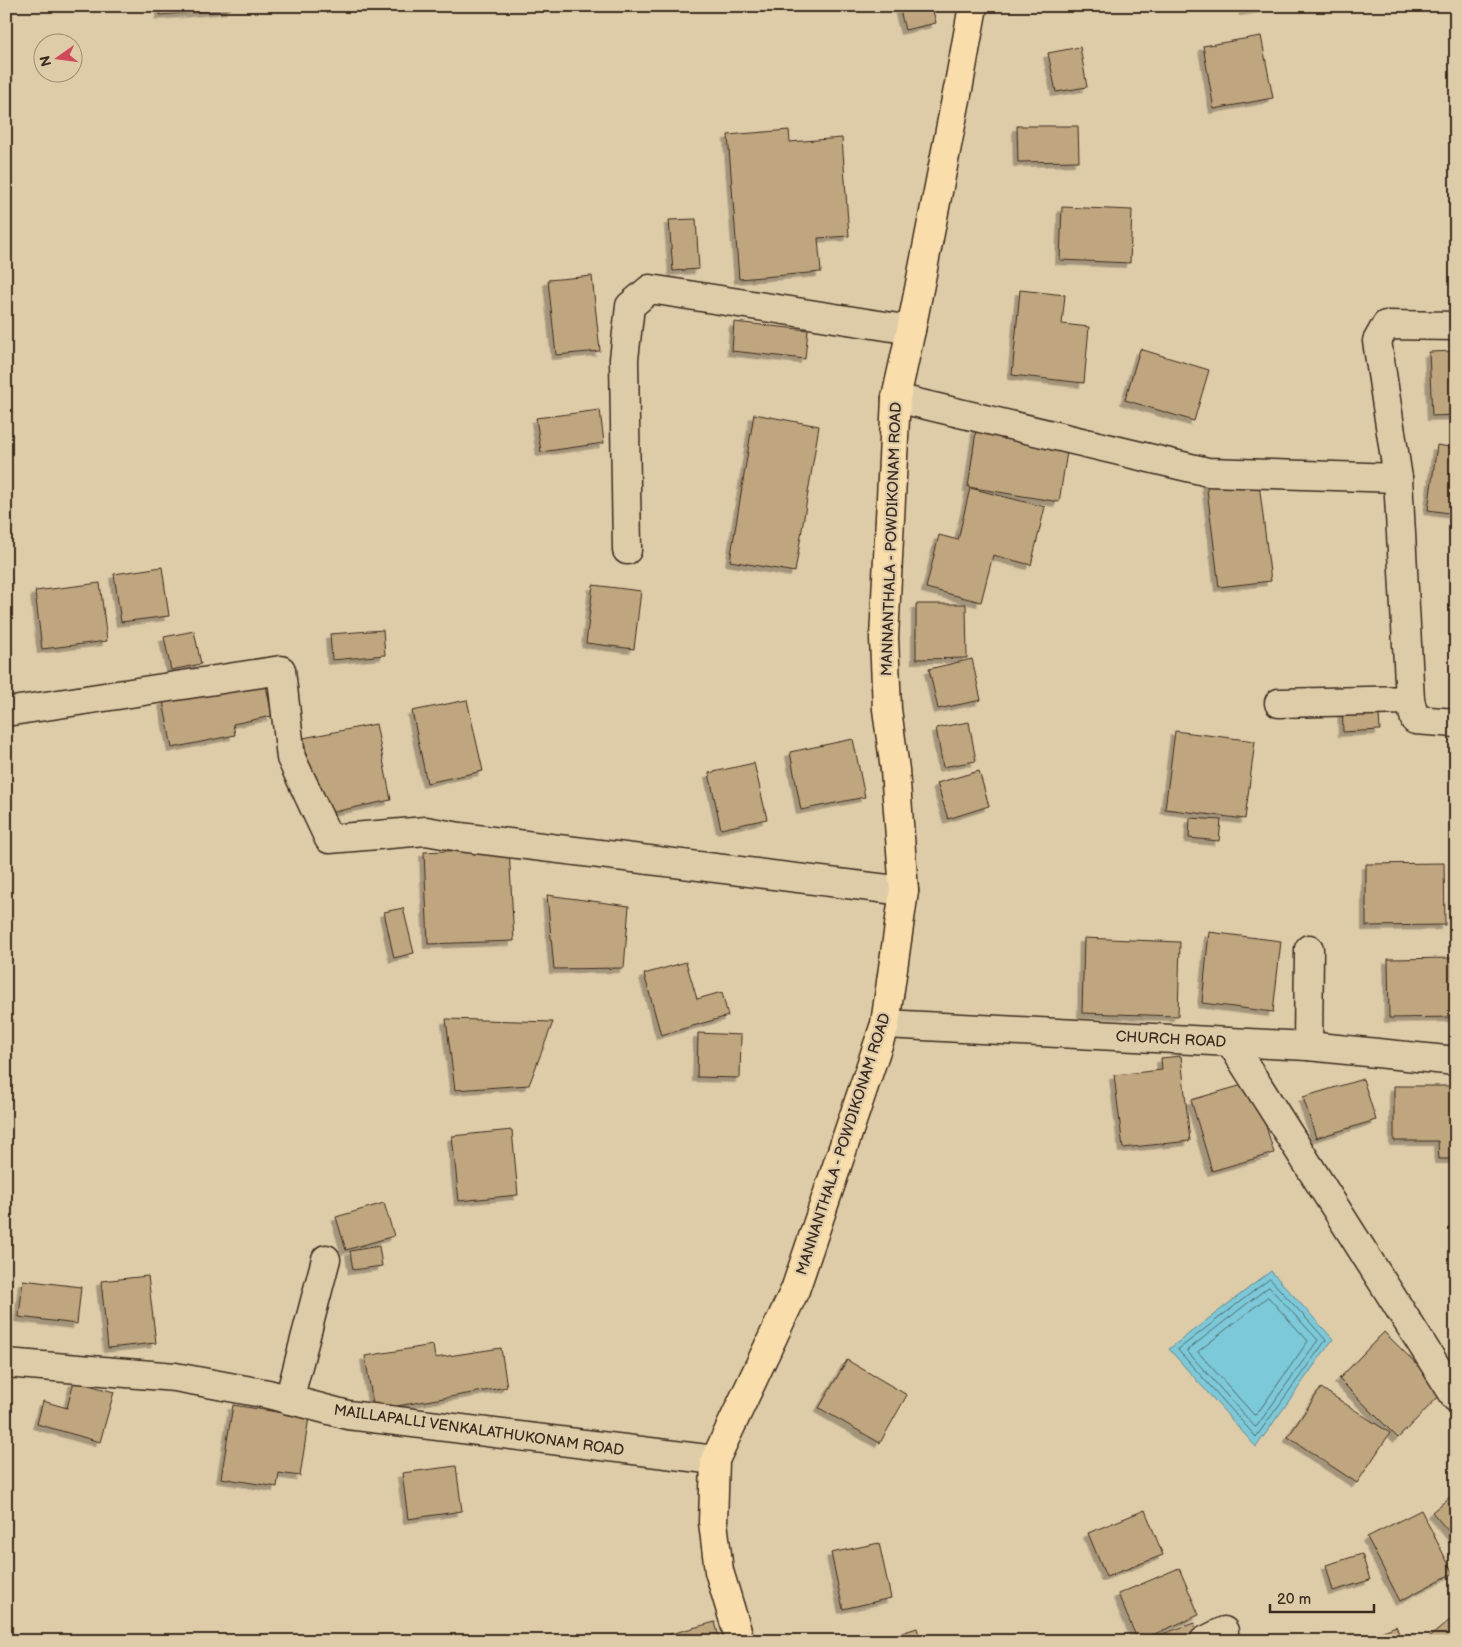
<svg xmlns="http://www.w3.org/2000/svg" width="1462" height="1647" font-family="'Balsamiq Sans',sans-serif">
  <style>
    .water { fill: #7bc9d9; stroke: #61898e }
    .lines { fill: none; stroke-linecap: round; stroke-linejoin: round }
    .shore { stroke: #556a69; stroke-width: 1 }
    .building { fill: #bfa67f; stroke: #3b2a1e; filter: url(#shadow) }
    .minor-casing { stroke: #3b2a1e; stroke-width: 31 }
    .major-casing { stroke: #3b2a1e; stroke-width: 31 }
    .minor { stroke: #decca9; stroke-width: 28 }
    .major { stroke: #f9deab; stroke-width: 28 }
    .labels { text-anchor: middle; stroke-width: 4.5; stroke-linejoin: round; paint-order: stroke }
    .street-label { font-size: 15px; fill: #3b2a1e; stroke: #decca9 }
  </style>
  <defs>
    <filter id="shadow"><feDropShadow dx="-4.5" dy="4.5" stdDeviation="0" flood-color="#0004"/></filter>
  </defs>
  <rect width="100%" height="100%" fill="#decca9"/>
  <filter id="ink" filterUnits="userSpaceOnUse"><feTurbulence type="fractalNoise" baseFrequency=".02" numOctaves="2"/><feDisplacementMap in="SourceGraphic" scale="10" xChannelSelector="R" yChannelSelector="G"/><feConvolveMatrix kernelMatrix="1 2 1 2 8 2 1 2 1" color-interpolation-filters="sRGB"/></filter>
  <g filter="url(#ink)">
    <polygon class="water" points="1271,1271 1333,1339 1256,1447 1169,1349"/>
    <g class="lines">
      <g class="shore">
        <polygon points="1270,1279 1326,1340 1256,1437 1178,1350"/>
        <polygon points="1269,1287 1318,1340 1257,1426 1255,1427 1187,1351"/>
        <polygon points="1268,1297 1308,1341 1257,1414 1254,1415 1198,1352"/>
      </g>
    </g>
    <g class="building">
      <polygon points="160,6 231,6 231,9 160,15"/>
      <polygon points="899,6 932,6 936,23 905,30"/>
      <polygon points="1243,6 1276,6 1244,11"/>
      <polygon points="1261,36 1273,98 1214,109 1203,46"/>
      <polygon points="1080,47 1087,87 1056,92 1048,53"/>
      <polygon points="1017,126 1078,126 1079,161 1018,162"/>
      <polygon points="789,130 790,142 842,138 849,236 818,238 821,272 739,279 728,135"/>
      <polygon points="1062,207 1132,210 1130,263 1060,260"/>
      <polygon points="696,219 699,269 673,271 669,220"/>
      <polygon points="592,276 600,351 556,355 548,280"/>
      <polygon points="1020,290 1065,295 1062,324 1089,327 1084,383 1012,375"/>
      <polygon points="734,322 808,330 805,359 732,351"/>
      <polygon points="1140,349 1209,370 1194,421 1125,400"/>
      <polygon points="1456,351 1456,415 1432,416 1429,352"/>
      <polygon points="600,410 604,443 541,452 536,418"/>
      <polygon points="754,414 819,426 795,572 730,561"/>
      <polygon points="977,424 1069,439 1059,502 968,487"/>
      <polygon points="1437,445 1456,448 1456,514 1428,510"/>
      <polygon points="1257,467 1271,581 1219,587 1205,473"/>
      <polygon points="970,488 1045,507 1031,565 993,555 981,602 926,588 939,535 958,540"/>
      <polygon points="162,567 169,616 121,622 114,574"/>
      <polygon points="100,583 107,641 42,649 35,591"/>
      <polygon points="593,585 641,591 634,649 586,643"/>
      <polygon points="916,604 966,604 967,658 916,659"/>
      <polygon points="383,630 385,655 332,660 330,634"/>
      <polygon points="194,631 201,664 171,670 164,637"/>
      <polygon points="972,659 981,700 938,709 929,669"/>
      <polygon points="265,680 272,716 233,724 235,735 172,748 163,701"/>
      <polygon points="1378,698 1380,730 1343,732 1342,700"/>
      <polygon points="467,700 483,771 427,783 412,711"/>
      <polygon points="969,722 976,761 943,767 936,728"/>
      <polygon points="376,724 391,800 319,815 303,738"/>
      <polygon points="1175,731 1255,741 1245,819 1165,809"/>
      <polygon points="853,739 865,797 801,810 790,752"/>
      <polygon points="754,763 767,819 721,829 709,773"/>
      <polygon points="979,771 989,806 948,819 937,783"/>
      <polygon points="1190,818 1221,820 1219,841 1189,838"/>
      <polygon points="509,848 514,941 428,944 424,852"/>
      <polygon points="1444,863 1445,925 1366,926 1366,864"/>
      <polygon points="547,895 629,906 624,968 554,969"/>
      <polygon points="403,908 414,953 394,958 384,912"/>
      <polygon points="1209,932 1281,941 1273,1012 1202,1003"/>
      <polygon points="1084,938 1180,942 1178,1016 1082,1013"/>
      <polygon points="1453,958 1454,1017 1389,1018 1388,959"/>
      <polygon points="686,962 697,999 722,992 728,1016 661,1035 644,974"/>
      <polygon points="446,1019 553,1022 529,1085 455,1090"/>
      <polygon points="698,1033 741,1035 740,1078 697,1077"/>
      <polygon points="1181,1056 1190,1141 1123,1148 1114,1075 1162,1070 1161,1058"/>
      <polygon points="1363,1079 1376,1120 1316,1138 1303,1097"/>
      <polygon points="1253,1082 1274,1153 1212,1171 1191,1100"/>
      <polygon points="1394,1086 1456,1086 1456,1159 1439,1159 1438,1141 1394,1141"/>
      <polygon points="512,1130 518,1195 459,1201 452,1136"/>
      <polygon points="384,1203 394,1236 346,1250 336,1217"/>
      <polygon points="379,1246 382,1266 353,1270 350,1251"/>
      <polygon points="148,1276 156,1343 108,1348 101,1281"/>
      <polygon points="23,1280 81,1287 77,1324 19,1317"/>
      <polygon points="1384,1332 1444,1391 1398,1438 1339,1379"/>
      <polygon points="433,1345 435,1358 501,1348 507,1387 374,1410 365,1356"/>
      <polygon points="847,1360 907,1395 880,1443 819,1408"/>
      <polygon points="74,1381 114,1392 100,1442 37,1424 43,1401 67,1408"/>
      <polygon points="1321,1388 1390,1433 1357,1483 1288,1437"/>
      <polygon points="233,1405 309,1417 300,1476 279,1473 277,1487 221,1478"/>
      <polygon points="456,1466 462,1511 408,1519 402,1473"/>
      <polygon points="1456,1492 1456,1540 1432,1512"/>
      <polygon points="1145,1510 1163,1555 1106,1577 1088,1533"/>
      <polygon points="1421,1510 1453,1573 1400,1601 1367,1537"/>
      <polygon points="879,1543 891,1598 843,1609 831,1553"/>
      <polygon points="1362,1554 1370,1580 1333,1591 1326,1565"/>
      <polygon points="1179,1568 1199,1615 1138,1641 1118,1594"/>
      <polygon points="1456,1615 1456,1641 1426,1641 1426,1640"/>
      <polygon points="715,1622 720,1641 648,1640"/>
      <polygon points="1194,1623 1198,1634 1180,1641 1149,1641 1148,1639"/>
      <polygon points="1396,1626 1402,1641 1359,1641"/>
      <polygon points="917,1628 921,1641 877,1641"/>
    </g>
    <g class="lines">
      <defs>
        <g id="minor">
          <polyline points="896,398 1208,472 1398,478"/>
          <polyline points="627,550 624,359 630,306 650,289 911,330"/>
          <polyline points="1410,700 1415,720 1456,723"/>
          <polyline points="1279,703 1410,700 1398,478 1377,341 1386,325 1456,326"/>
          <polyline points="6,712 281,670 291,758 329,839 426,831 460,837 904,891"/>
          <polyline points="885,1024 1308,1046 1456,1061"/>
          <polyline points="1231,1043 1456,1398"/>
          <polyline points="1308,1046 1309,949"/>
          <polyline points="6,1363 175,1377 268,1394 348,1415 715,1460"/>
          <polyline points="289,1400 326,1259"/>
          <polyline points="1204,1641 1224,1631"/>
        </g>
        <polyline id="major" points="740,1641 719,1571 713,1522 715,1460 795,1290 885,1024 904,891 895,770 887,709 884,638 896,398 911,330 959,84 973,6"/>
      </defs>
      <use href="#minor" class="minor-casing"/>
      <use href="#major" class="major-casing"/>
      <use href="#minor" class="minor"/>
      <use href="#major" class="major"/>
    </g>
  </g>
  <g class="labels">
    <g class="street-label">
      <text transform="translate(891 539) rotate(-88)" y="5">MANNANTHALA - POWDIKONAM ROAD</text>
      <text transform="translate(1171 1039) rotate(3)" y="5">CHURCH ROAD</text>
      <text transform="translate(843 1144) rotate(-72)" y="5">MANNANTHALA - POWDIKONAM ROAD</text>
      <text transform="translate(479 1430) rotate(8)" y="5">MAILLAPALLI VENKALATHUKONAM ROAD</text>
    </g>
  </g>
  <rect width="1462" height="1647" fill="none" stroke="#decca9" stroke-width="25"/>
  <rect x="12" y="12" width="1437" height="1622" fill="none" stroke="#3b2a1e" stroke-width="2" filter="url(#ink)"/>
  <g transform="translate(58 58) rotate(256)"><circle r="24" fill="#decca9" stroke="#9d8b71"/>
  <path d="M0-4L9 19L0 12L-9 19Z" fill="#d1495b"/>
  <text y="-8" font-size="14" font-weight="bold" text-anchor="middle" fill="#3b2a1e">N</text>
  </g>
  <path d="M1270 1604v8h104v-8" fill="none" stroke="#3b2a1e" stroke-width="2.5"/>
  <text x="1277" y="1604" font-size="15" fill="#3b2a1e" stroke="#decca9" stroke-width="4" paint-order="stroke">20 m</text>
</svg>
